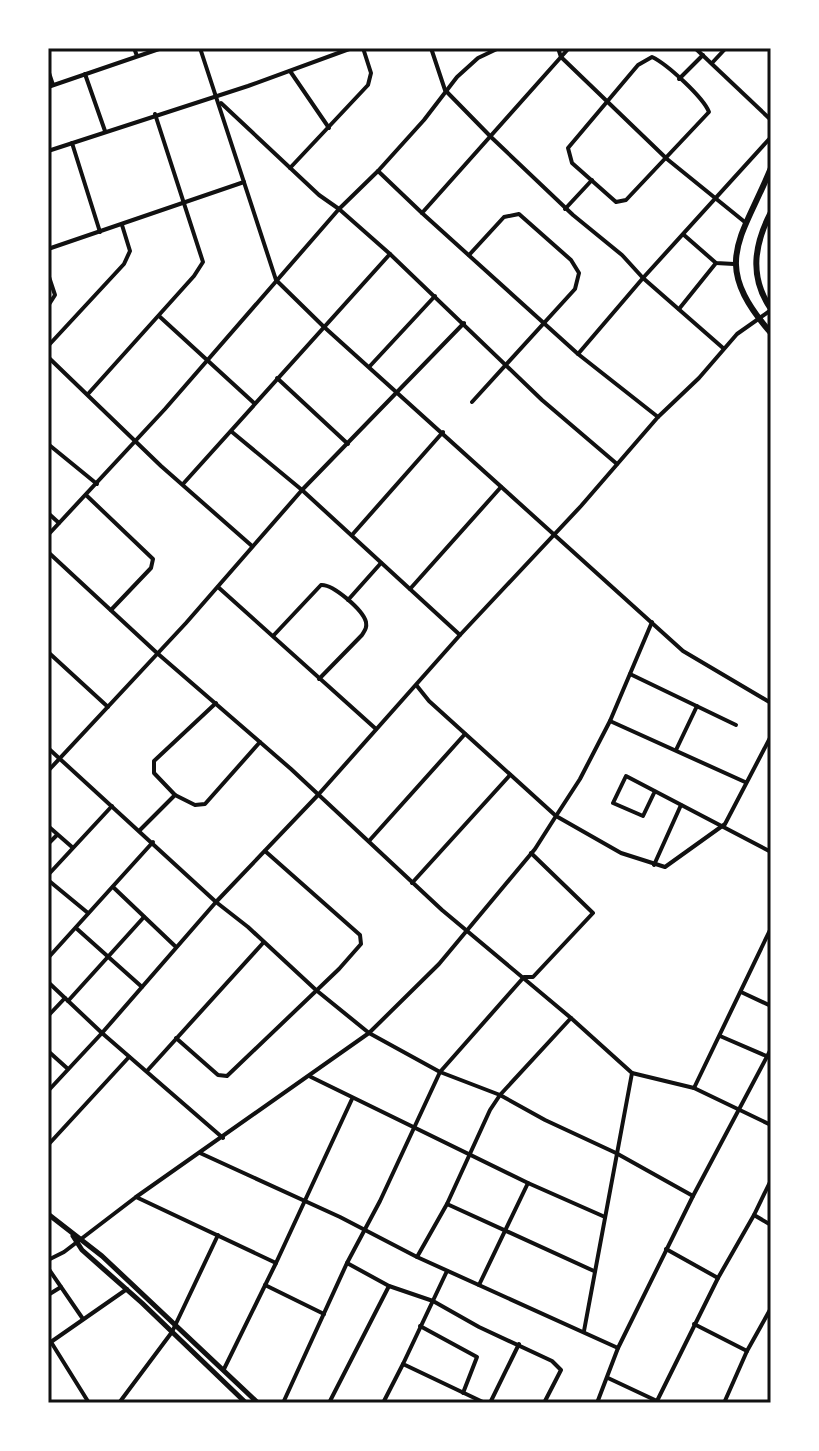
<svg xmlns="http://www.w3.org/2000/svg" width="819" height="1451" font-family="'Roboto Serif',serif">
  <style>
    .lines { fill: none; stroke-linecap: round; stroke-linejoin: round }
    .minor { stroke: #111; stroke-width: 4 }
    .tertiary { stroke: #111; stroke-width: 5 }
    .secondary { stroke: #111; stroke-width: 6 }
    .neatline { fill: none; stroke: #111; stroke-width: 3 }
  </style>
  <rect width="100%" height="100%" fill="#fff"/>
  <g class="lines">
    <g class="minor">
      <polyline points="134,48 137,56"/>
      <polyline points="200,48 276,280 323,326 683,651 771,703"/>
      <polyline points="431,48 445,90 491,137 573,215 622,255 643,278 723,348"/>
      <polyline points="558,48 561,57 667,159 746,223"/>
      <polyline points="569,48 422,213 578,354 658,417"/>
      <polyline points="695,48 771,120"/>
      <path d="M652,57C667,64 703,97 709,112L626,200L616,202L572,163L568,148L638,65Z"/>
      <polyline points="712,63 726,48"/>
      <polyline points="48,70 53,85"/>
      <polyline points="290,71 329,128"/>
      <polyline points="85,74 105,131"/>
      <polyline points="679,79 703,55"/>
      <polyline points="48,87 162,48"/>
      <polyline points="221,103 319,195 339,209 390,254 542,400 617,464"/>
      <polyline points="72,143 100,232"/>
      <polyline points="48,151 248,86 352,48"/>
      <polyline points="290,168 368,85 371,73 363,48"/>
      <polyline points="378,171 422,213"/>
      <polyline points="565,209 592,180"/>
      <polyline points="684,235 716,263 734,264"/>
      <polyline points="48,249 244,182"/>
      <polyline points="469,255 504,217 519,214 571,260 579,273 575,289 472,402"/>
      <polyline points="48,274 55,295 48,306"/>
      <polyline points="679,309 716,263"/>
      <polyline points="159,316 254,403"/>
      <polyline points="48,346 124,264 130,251 122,225"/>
      <polyline points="578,354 643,278 771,137"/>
      <polyline points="48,357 161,466 252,546"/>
      <polyline points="370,366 435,296"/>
      <polyline points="277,378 348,444"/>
      <polyline points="88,394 194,276 203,262 155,114"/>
      <polyline points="232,432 302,490 460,635"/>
      <polyline points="48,444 97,484"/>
      <polyline points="183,484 390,254"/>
      <polyline points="86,495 153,559 151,568 111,610"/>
      <polyline points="48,513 59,523"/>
      <polyline points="48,535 165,409 339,209 378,171 424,120 457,77 478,58 499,48"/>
      <polyline points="352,535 443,432"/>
      <polyline points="48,552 157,653 291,769 442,910 571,1018 632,1073 584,1331"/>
      <polyline points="218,587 376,729"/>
      <polyline points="410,589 501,487"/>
      <polyline points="348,600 381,563"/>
      <path d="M274,635L321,585C333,584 363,610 366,622C367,628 365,630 362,635L319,679"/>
      <polyline points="48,652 108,707"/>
      <polyline points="630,674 736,725"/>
      <polyline points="417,686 429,701 556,816 535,849 439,964 369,1033 440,1072 500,1095 545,1120 616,1153 693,1196 618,1348 597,1403"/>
      <polyline points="610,721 652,622"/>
      <polyline points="48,748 216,902 248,927 316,990 369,1033 136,1197 64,1252 48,1260"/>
      <polyline points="676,750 697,706"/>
      <polyline points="48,771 186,623 302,490 464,323"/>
      <polyline points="745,782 610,721 580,779 556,816 621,853 665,867 725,824 771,736"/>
      <polyline points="655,791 643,816 613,803 626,776 771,852"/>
      <polyline points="175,795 154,773 154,761 216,703"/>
      <polyline points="48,826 72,847"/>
      <polyline points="140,830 175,795 195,805 205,804 260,742"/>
      <polyline points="369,841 465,734"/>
      <polyline points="48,844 57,835"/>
      <polyline points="654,865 681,805"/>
      <polyline points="48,875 112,806"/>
      <polyline points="48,880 88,913"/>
      <polyline points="412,883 510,775"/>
      <polyline points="113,887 176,947"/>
      <polyline points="76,928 142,987"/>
      <polyline points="48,958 153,842"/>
      <polyline points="48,982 102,1033 223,1138"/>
      <polyline points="741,992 771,1006"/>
      <polyline points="68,1001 144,917"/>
      <polyline points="48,1016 65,998"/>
      <polyline points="720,1036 771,1058"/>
      <polyline points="176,1038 218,1075 227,1076 339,969 361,944 360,935 265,851"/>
      <polyline points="48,1051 68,1069"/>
      <polyline points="147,1071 263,943"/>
      <polyline points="632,1073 694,1088 771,1125"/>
      <polyline points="311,1077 528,1183"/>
      <polyline points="694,1088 771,928"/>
      <polyline points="48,1091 102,1033 216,902 318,795 460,635 581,506 658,417 699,378 737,334 771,310"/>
      <polyline points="48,1145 129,1057"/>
      <polyline points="200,1153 340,1217 417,1257 618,1348"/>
      <polyline points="771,1180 754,1215 771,1225"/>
      <polyline points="693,1196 771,1049"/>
      <polyline points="136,1197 276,1263 224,1369"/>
      <polyline points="447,1204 594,1271"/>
      <polyline points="666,1249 718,1278"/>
      <polyline points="417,1257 447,1204 490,1110 500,1095 571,1018"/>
      <polyline points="276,1263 352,1099"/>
      <polyline points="347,1263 389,1286 433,1301 479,1327 552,1361 561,1370 544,1403"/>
      <polyline points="48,1268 83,1319"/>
      <polyline points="447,1271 403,1364 485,1403"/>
      <polyline points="265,1285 324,1314"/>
      <polyline points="479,1285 528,1183 605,1217"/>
      <polyline points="48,1295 61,1287"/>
      <polyline points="694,1324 747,1351"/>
      <polyline points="420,1326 477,1357 463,1393"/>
      <polyline points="51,1342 89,1403"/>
      <polyline points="48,1344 127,1289"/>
      <polyline points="608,1378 657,1401"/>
      <polyline points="119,1403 172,1332 218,1235"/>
      <polyline points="283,1403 347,1263 380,1201 440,1072 524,977 533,977 593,913 531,853"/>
      <polyline points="329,1403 389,1286"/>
      <polyline points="383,1403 403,1364"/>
      <polyline points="490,1403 519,1344"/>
      <polyline points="661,1403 657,1401 718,1278 754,1215"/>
      <polyline points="724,1403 747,1351 771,1308"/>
    </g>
    <g class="tertiary">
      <polyline points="48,1214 102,1256 258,1403"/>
      <polyline points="73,1236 82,1250 142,1303 246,1403"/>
    </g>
    <g class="secondary">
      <path d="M771,168C741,241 710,263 771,333"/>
      <path d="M771,212C754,245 749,277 771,309"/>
    </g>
  </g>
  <rect width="819" height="1451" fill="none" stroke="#ffffff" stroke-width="100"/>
  <rect x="50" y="50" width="719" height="1351" class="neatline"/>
</svg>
